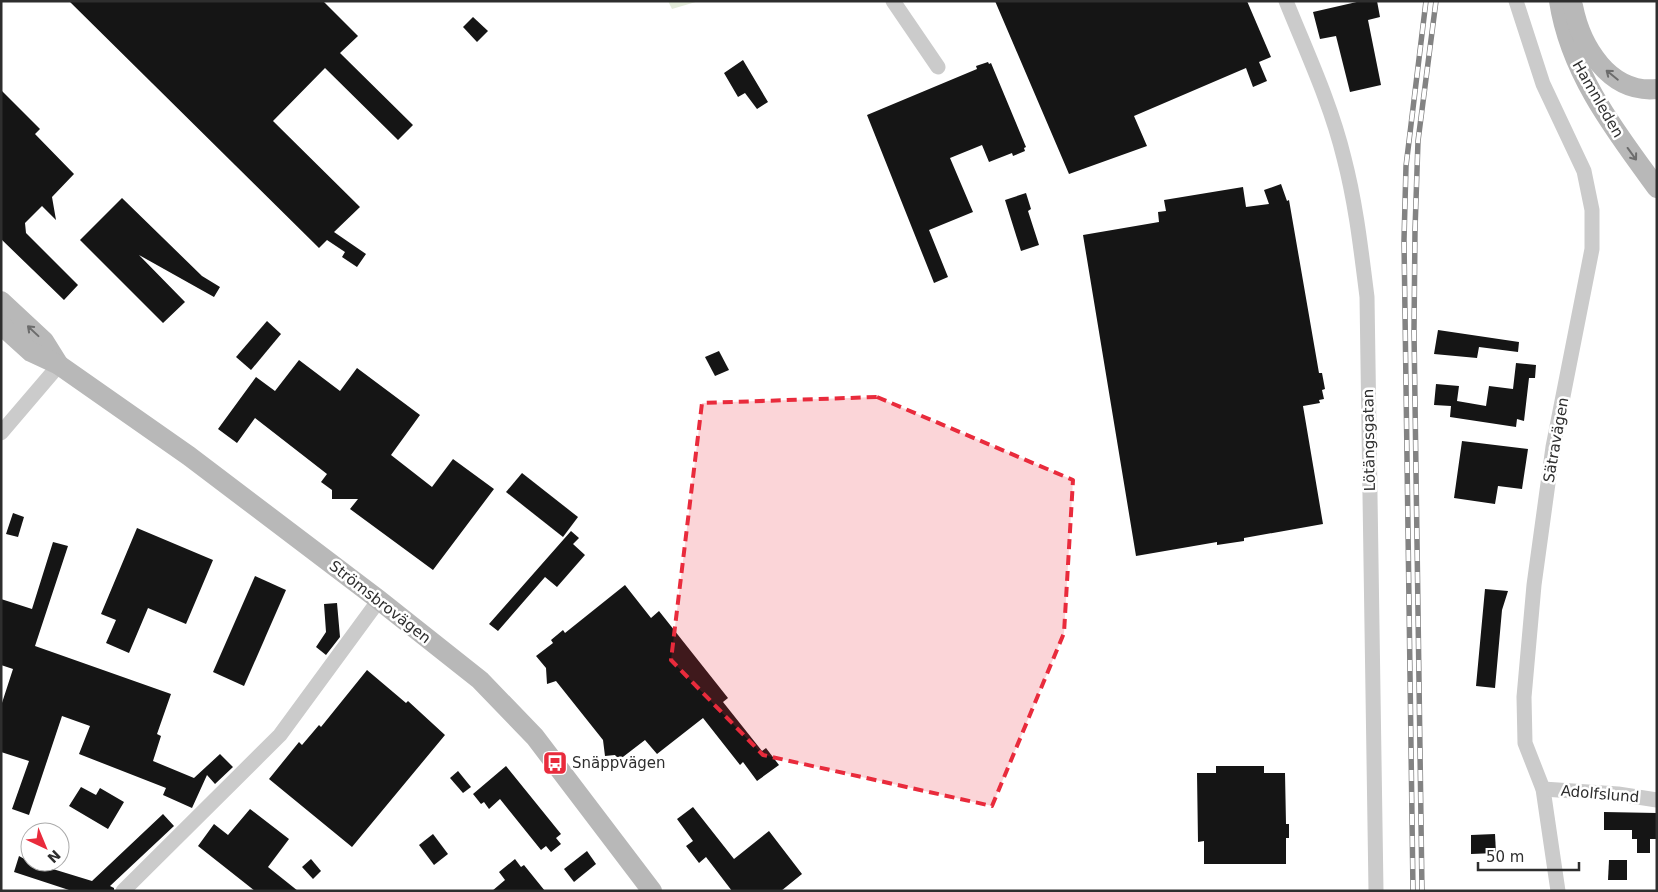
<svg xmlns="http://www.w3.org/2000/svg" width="1658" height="892" font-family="'DejaVu Sans',sans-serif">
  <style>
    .green { fill: #e4ecdb }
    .building { fill: #151515 }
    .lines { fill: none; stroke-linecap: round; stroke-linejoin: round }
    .minor { stroke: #cbcbcb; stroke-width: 15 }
    .secondary { stroke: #b8b8b8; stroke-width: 20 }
    .rail-casing { stroke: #838383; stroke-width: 5.5 }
    .rail { stroke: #fff; stroke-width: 4; stroke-dasharray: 11; stroke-linecap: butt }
    .oneway { stroke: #6c6c6c }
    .marked { fill: #e92b3c; fill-opacity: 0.2; stroke: #e92b3c; stroke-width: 4; stroke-dasharray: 10 6; stroke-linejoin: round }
    .labels { text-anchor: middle; stroke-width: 5; stroke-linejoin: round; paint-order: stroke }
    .street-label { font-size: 15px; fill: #2e2e2e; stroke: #fff }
    .poi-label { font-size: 15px; fill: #2e2e2e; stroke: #fff; text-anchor: start }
  </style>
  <rect width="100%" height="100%" fill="#fff"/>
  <polygon class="green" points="668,1 699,1 672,9"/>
  <g class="building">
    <polygon points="69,1 323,1 358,36 340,53 413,125 398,140 325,68 273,121 360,207 334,232 366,254 357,267 342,257 345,252 327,240 319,248"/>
    <polygon points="995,1 1247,1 1271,57 1259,62 1267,81 1253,87 1246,68 1134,116 1147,146 1069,174"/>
    <polygon points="1361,1 1377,1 1380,17 1368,20 1381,85 1350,92 1336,36 1320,39 1313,12"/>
    <polygon points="473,17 488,31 477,42 463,27"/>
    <polygon points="743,60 768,102 757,109 745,93 738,97 724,73"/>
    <polygon points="988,62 989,64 991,63 1026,147 1024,148 1025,151 1013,156 1012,153 989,162 982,145 950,158 973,212 929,230 948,277 934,283 867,115 977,69 976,66"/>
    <polygon points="1,90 40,129 35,134 74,174 52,197 56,220 42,206 25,223 26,233 78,285 64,300 1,239"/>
    <polygon points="1281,184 1287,201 1289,200 1319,373 1322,373 1325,389 1322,390 1324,399 1319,400 1320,403 1303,406 1323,524 1244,538 1244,541 1217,545 1217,542 1136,556 1083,235 1159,222 1158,212 1166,211 1164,200 1243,187 1246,207 1269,204 1264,190"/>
    <polygon points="1026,193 1031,209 1028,211 1039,245 1021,251 1005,200"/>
    <polygon points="122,198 202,276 220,287 214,297 139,255 185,302 163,323 80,240"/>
    <polygon points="267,321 281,334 251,370 236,357"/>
    <polygon points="1438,330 1519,342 1518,352 1479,347 1477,358 1434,354"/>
    <polygon points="719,351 729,370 715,376 705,357"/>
    <polygon points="299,360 340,391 357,368 420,415 391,455 432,487 453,459 494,489 433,570 350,509 358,499 332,499 332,490 321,482 327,474 255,418 237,443 218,429 256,377 275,391"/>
    <polygon points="1516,363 1536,365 1535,378 1529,378 1524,421 1517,419 1516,427 1450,417 1451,406 1434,405 1436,384 1459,386 1457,401 1486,406 1489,386 1513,389"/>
    <polygon points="1462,441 1528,449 1522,489 1498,486 1495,504 1454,498"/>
    <polygon points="522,473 578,517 563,537 506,492"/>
    <polygon points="13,513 24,517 18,537 6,534"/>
    <polygon points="137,528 213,560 186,624 148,608 129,653 106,643 116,620 101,614"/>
    <polygon points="571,531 579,538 573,544 585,555 557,587 545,577 498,631 489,624"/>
    <polygon points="53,542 68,546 35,646 171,694 157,734 161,736 153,761 194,778 220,754 233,767 215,784 207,775 192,808 163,795 166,788 79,754 90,726 62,716 29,815 12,809 29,761 1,752 1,706 13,669 1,665 1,599 32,609"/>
    <polygon points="255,576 286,590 244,686 213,672"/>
    <polygon points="625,585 651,618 659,611 728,698 723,702 762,751 766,748 779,765 757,781 743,762 740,765 703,718 657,754 645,740 619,760 615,755 605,756 603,740 556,681 547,684 546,668 536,656 553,643 551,640 563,630 565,633"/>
    <polygon points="1485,589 1508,591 1502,610 1495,688 1476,686"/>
    <polygon points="337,603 340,637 326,655 316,647 326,632 324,604"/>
    <polygon points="367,670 406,703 408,701 445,735 352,847 269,779 299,742 302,745 319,725 321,727"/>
    <polygon points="506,766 561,834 556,838 561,844 551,852 546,846 541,850 500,799 489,809 484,802 481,804 473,794"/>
    <polygon points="1216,766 1264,766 1264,773 1285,773 1286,824 1289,824 1289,838 1286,838 1286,864 1204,864 1204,841 1198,842 1197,773 1216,773"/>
    <polygon points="458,771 471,787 463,793 450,778"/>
    <polygon points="81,787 96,795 100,788 124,802 108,829 69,806"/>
    <polygon points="693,807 734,859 769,831 802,874 781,891 732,891 706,857 699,863 686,846 693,841 677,819"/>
    <polygon points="250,809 289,839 268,867 298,891 255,891 198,846 214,824 228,835"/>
    <polygon points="1604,812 1657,813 1657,839 1650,839 1650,853 1637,853 1637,839 1632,839 1632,830 1604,830"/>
    <polygon points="163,814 174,826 110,886 114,888 114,891 72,891 14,872 19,856 30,862 92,881"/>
    <polygon points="433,834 448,854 434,865 419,845"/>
    <polygon points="1495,834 1496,853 1471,854 1471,835"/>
    <polygon points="587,851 596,864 574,882 564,869"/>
    <polygon points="311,859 321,871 313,879 302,867"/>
    <polygon points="515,859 521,867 524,865 545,891 492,891 505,880 499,872"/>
    <polygon points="1609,860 1627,860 1627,880 1608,880"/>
  </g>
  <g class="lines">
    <g class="minor">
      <polyline points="893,1 938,67"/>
      <path d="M1286,1C1307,53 1331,104 1344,158C1356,204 1361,250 1367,297L1376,891"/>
      <polyline points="1516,1 1543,84 1584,171 1592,210 1592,249 1553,447 1534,585 1524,697 1525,743 1543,789 1558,891"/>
      <polyline points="1,433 59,365"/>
      <polyline points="1543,789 1618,794 1657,800"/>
      <polyline points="123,891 280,735 379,600"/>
    </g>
    <g class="secondary">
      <path d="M1559,1C1570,73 1615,131 1657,188"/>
      <path d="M1573,6C1581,46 1609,94 1657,89"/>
      <polyline points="1,301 44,341 59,365"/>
      <polyline points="1,325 31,352 59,365 189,456 379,600 480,680 535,737 652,891"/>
    </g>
    <defs>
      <g id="rail">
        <polyline points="1413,891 1404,240 1406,166 1426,1"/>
        <polyline points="1422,891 1414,331 1415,230 1418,141 1436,1"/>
      </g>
    </defs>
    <use href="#rail" class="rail-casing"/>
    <use href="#rail" class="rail"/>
  </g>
  <defs><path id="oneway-shaft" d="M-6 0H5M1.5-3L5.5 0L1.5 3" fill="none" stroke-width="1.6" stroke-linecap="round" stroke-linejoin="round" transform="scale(1.25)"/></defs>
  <g class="oneway">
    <use href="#oneway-shaft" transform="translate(1612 75) rotate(-141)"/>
    <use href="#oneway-shaft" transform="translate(1632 154) rotate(54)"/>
    <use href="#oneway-shaft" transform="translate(33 331) rotate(-137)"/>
  </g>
  <path class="marked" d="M877,397L1073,480L1064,633L992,806L763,755L671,660L702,403Z"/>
  <defs>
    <symbol id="bus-square" viewBox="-11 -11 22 22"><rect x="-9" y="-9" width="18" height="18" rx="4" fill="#e92b3c" stroke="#fff"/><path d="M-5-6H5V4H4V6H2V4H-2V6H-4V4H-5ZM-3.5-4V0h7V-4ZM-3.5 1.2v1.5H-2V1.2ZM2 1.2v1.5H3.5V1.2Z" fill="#fff"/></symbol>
  </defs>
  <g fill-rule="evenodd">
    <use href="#bus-square" x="541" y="749" width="28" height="28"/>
  </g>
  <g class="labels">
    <g class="street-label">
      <text transform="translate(1598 99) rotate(60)" y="5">Hamnleden</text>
      <text transform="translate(1369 440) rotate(-91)" y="5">Lötängsgatan</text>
      <text transform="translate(1556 440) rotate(-80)" y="5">Sätravägen</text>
      <text transform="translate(380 602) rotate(38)" y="5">Strömsbrovägen</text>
      <text transform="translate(1600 794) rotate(5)" y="5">Adolfslund</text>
    </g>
    <g class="poi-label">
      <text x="572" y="768">Snäppvägen</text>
    </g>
  </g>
  <rect width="1658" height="892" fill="none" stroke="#2e2e2e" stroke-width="5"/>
  <g transform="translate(45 847) rotate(136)"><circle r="24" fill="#ffffff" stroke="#ababab"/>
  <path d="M0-4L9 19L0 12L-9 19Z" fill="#e92b3c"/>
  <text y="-8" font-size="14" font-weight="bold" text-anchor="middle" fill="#2e2e2e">N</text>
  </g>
  <path d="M1478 862v8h101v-8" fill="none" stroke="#2e2e2e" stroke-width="2.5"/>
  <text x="1486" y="862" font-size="15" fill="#2e2e2e" stroke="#ffffff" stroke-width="4" paint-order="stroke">50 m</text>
</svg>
